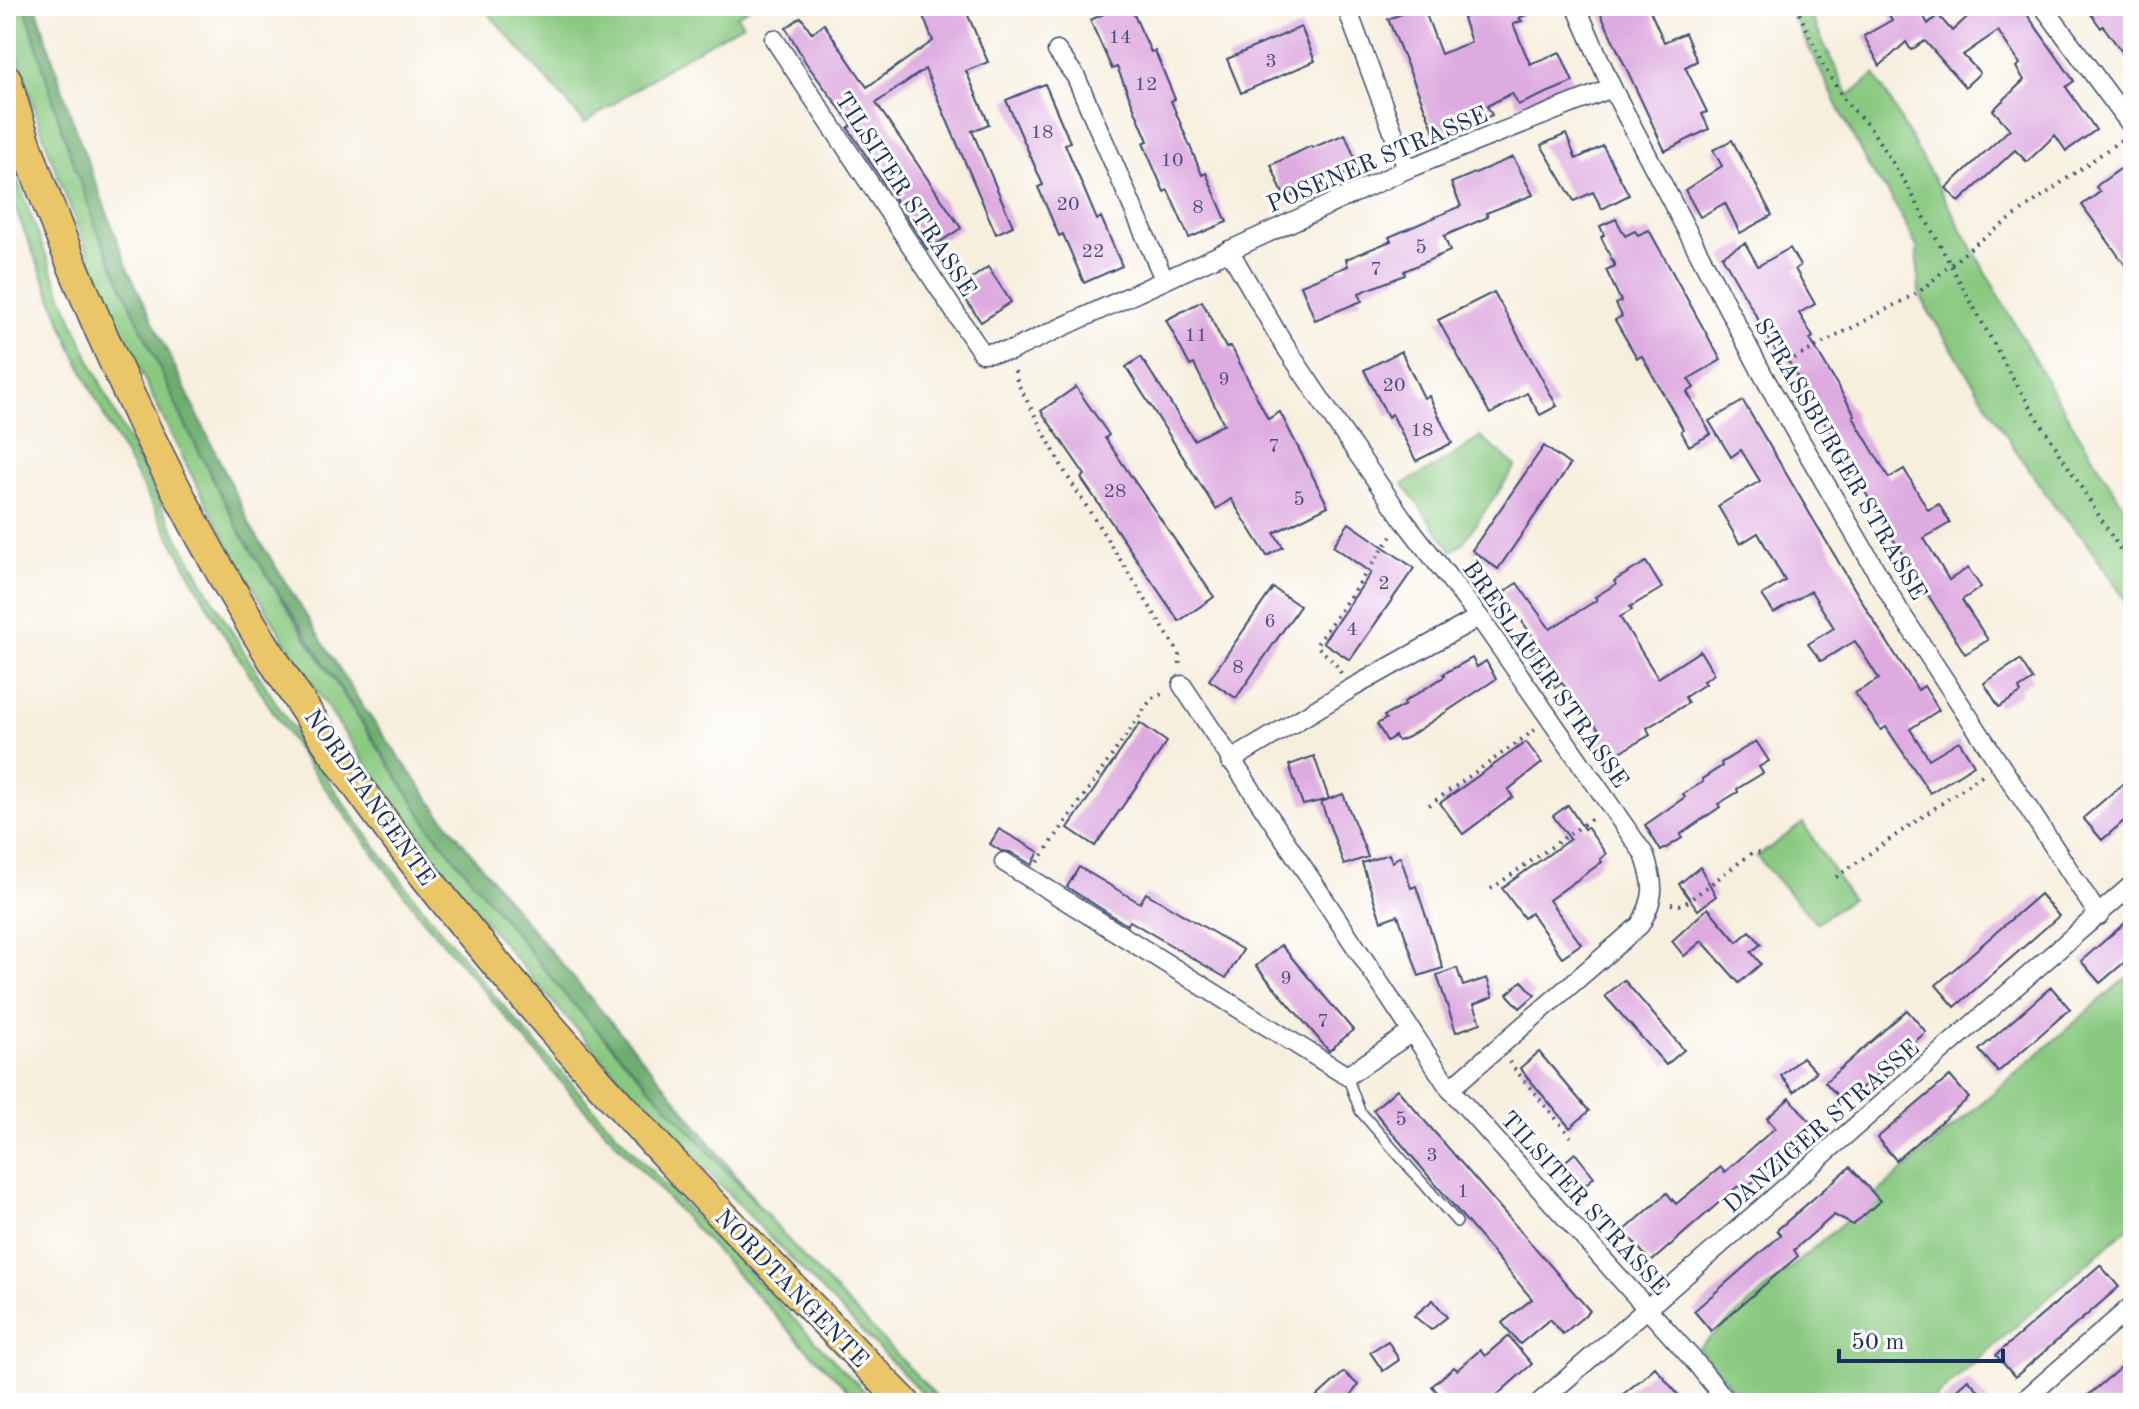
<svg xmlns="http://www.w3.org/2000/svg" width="2139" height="1409" font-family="'Old Standard TT',serif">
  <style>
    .green { fill: #89c980; stroke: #527c6f; stroke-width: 2 }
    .forest { fill: #6ead6e; stroke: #446e66; stroke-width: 2 }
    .building { fill: #deabe0 }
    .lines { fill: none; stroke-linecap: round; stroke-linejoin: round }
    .lane-casing { stroke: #3c4c71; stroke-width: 12 }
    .street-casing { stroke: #3c4c71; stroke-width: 21 }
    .primary-casing { stroke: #3c4c71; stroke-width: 33 }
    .path { stroke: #3c4c71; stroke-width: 4; stroke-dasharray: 2 6; stroke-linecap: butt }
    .lane { stroke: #fff; stroke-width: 9 }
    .street { stroke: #fff; stroke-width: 18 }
    .primary { stroke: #ebc669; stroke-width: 30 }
    .labels { text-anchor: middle; stroke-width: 6; stroke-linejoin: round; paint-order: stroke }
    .number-label { font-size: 20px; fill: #4c4e7e }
    .street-label { font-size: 24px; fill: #1b2f5e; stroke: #fff }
  </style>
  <rect width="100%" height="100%" fill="#fff"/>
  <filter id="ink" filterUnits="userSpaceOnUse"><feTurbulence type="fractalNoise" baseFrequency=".0125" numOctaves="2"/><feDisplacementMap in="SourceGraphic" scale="16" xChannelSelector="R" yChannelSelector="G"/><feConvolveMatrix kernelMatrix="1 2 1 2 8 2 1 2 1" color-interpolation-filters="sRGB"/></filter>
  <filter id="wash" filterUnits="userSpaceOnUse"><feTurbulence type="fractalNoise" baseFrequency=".006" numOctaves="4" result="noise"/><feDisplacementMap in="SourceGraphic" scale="32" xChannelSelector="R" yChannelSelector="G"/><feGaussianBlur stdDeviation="1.8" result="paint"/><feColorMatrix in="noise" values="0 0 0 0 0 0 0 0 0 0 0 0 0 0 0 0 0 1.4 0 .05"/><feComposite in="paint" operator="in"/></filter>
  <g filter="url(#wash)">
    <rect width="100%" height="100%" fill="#f7efde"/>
    <g class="green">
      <path d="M6,6H25L61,127L98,232L184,422L241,534L297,624L431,829L566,996L761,1208L803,1257L943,1403H932C757,1224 579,1047 427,848C295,675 189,487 103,288C73,218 44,145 23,72C17,51 8,28 6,6Z"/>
      <polygon points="482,6 752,6 737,16 743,24 681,59 585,123"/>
      <polygon points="1788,6 1806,6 1849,96 1875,74 2051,389 2133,521 2133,616 2122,595 2083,538 2056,508 2020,457 1929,312 1919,292 1917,247 1891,197 1869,168"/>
      <path d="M6,146C94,408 240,675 411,893C553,1075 715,1239 876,1403H861L796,1338L574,1097L421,917L302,757L220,628L109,426L72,348L6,186Z"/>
      <polygon points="1480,437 1516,466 1462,544 1452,551 1403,484 1448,459"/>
      <polygon points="1803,823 1851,899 1816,923 1757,857"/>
      <polygon points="2133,972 2133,1223 1929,1403 1744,1403 1698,1348"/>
    </g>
    <polygon class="forest" points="25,6 36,6 74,125 129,271 251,527 363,707 436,808 518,913 674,1096 761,1208 566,996 431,829 241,534 184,422 98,232 61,127"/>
    <g id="blocks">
      <g class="building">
        <polygon points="919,6 964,6 988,62 966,71 989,124 972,131 1013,226 996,234 925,69 876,103 961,228 928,250 848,128 852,125 806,63 786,28 801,17 812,33 824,24 867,87 933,41"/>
        <polygon points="1122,6 1130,6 1151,52 1155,51 1175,99 1171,101 1202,175 1206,173 1227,222 1189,238 1168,190 1164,192 1143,143 1148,141 1117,67 1112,69 1090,20"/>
        <polygon points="1423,6 1441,54 1471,42 1463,18 1471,15 1467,6 1545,6 1519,18 1522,21 1513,24 1530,64 1560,52 1573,82 1518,105 1512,93 1487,106 1492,115 1437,138 1388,19"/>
        <polygon points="1597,6 1648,6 1664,42 1685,33 1697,61 1685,67 1707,112 1702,114 1709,129 1665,151"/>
        <polygon points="1884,6 1918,6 1928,24 1938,15 1952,31 1979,6 2021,6 2074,81 2066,87 2096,130 2066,151 2055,135 2027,162 2015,150 1959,202 1946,188 2010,129 1993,110 2024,80 2016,67 2020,64 1998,31 1963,55 1980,73 1965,87 1925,41 1911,50 1906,42 1880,66 1864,36 1892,20"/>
        <polygon points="2085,6 2133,6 2133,67 2103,26 2101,28"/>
        <polygon points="1301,27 1315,61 1241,93 1227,59"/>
        <polygon points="1045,84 1070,142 1065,144 1097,220 1101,217 1122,266 1084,283 1063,234 1059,236 1038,187 1043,185 1006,100"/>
        <polygon points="1345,134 1359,168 1285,199 1271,165 1311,146 1312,148"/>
        <polygon points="1566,134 1576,159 1603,146 1629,195 1602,209 1593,192 1574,201 1541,145"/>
        <polygon points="1732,140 1772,215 1740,233 1725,203 1700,217 1685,190 1722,166 1713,150"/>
        <polygon points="1513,157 1533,195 1486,213 1488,217 1444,236 1450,251 1404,271 1405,275 1359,293 1362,301 1315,320 1301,285 1348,266 1346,259 1391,241 1389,237 1461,206 1451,183"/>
        <polygon points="2123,167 2133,181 2133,276 2082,205 2100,192 2096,187 2099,184"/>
        <polygon points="1616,219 1625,236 1635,231 1638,235 1649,230 1721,360 1688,379 1694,388 1687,392 1711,434 1689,446 1681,431 1683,429 1642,356 1637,358 1615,320 1622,316 1616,304 1621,301 1606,270 1615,266 1601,237 1604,235 1600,226"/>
        <polygon points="1745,243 1758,266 1790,248 1800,266 1795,269 1815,304 1799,313 1813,337 1810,339 1855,415 1853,416 1858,426 1889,478 1904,469 1928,510 1939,504 1950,523 1924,538 1949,580 1968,568 1981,587 1962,600 1988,640 1965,654 1888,531 1784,354 1779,356 1722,256"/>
        <polygon points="988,267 1011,302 981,322 958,288"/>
        <polygon points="1494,292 1557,406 1540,415 1527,393 1490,414 1438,320"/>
        <polygon points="1202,301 1226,348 1231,346 1268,419 1280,412 1328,506 1274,533 1283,547 1267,556 1231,499 1216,509 1126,367 1141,357 1194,440 1224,424 1194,364 1190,366 1166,320"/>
        <polygon points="1401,351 1424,398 1429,396 1452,443 1416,461 1392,414 1388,417 1364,370"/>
        <polygon points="1076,387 1109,435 1105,438 1214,597 1179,621 1081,478 1085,475 1041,411"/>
        <polygon points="1743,401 1870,615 1918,690 1924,686 1939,710 1910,729 1929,759 1959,741 1974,765 1930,793 1886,727 1881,730 1855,693 1879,679 1855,641 1821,661 1808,644 1834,628 1811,591 1774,613 1762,595 1785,581 1758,533 1740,544 1718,506 1760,481 1741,450 1731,457 1709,421"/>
        <polygon points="1544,446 1570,465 1498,569 1472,550"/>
        <polygon points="1349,523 1414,568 1350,660 1323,642 1371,573 1333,546"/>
        <polygon points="1646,562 1662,588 1630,607 1632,610 1620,617 1658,678 1700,651 1714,674 1703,681 1705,684 1685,697 1688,703 1647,728 1650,735 1608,759 1593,734 1599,730 1562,683 1555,688 1531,648 1538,644 1502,593 1517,583 1550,629 1597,600 1595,597 1616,584 1614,581"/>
        <polygon points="1273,588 1300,606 1236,698 1209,680"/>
        <polygon points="1472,658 1477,667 1486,661 1496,679 1408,737 1398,741 1395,736 1387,741 1377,724 1386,719 1384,716 1405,705 1404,702 1445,676 1443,674"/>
        <polygon points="2020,660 2033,680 2019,689 2021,693 1999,707 1984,683"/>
        <polygon points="1140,723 1167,742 1095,846 1068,828"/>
        <polygon points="1756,741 1769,761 1759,767 1763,773 1737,789 1738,792 1718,804 1720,807 1681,834 1682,838 1661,851 1645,825 1685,797 1683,794 1703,782 1702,779 1722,766 1721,763"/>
        <polygon points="1526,742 1542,763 1508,790 1513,797 1463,834 1440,803"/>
        <polygon points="1314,756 1329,799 1343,794 1368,857 1344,865 1321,802 1329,799 1303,805 1289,765"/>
        <polygon points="2133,775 2133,813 2102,840 2083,818"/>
        <polygon points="1568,805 1584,829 1587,827 1606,854 1600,859 1602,862 1549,900 1581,944 1562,957 1531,913 1524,918 1502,888 1570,839 1553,816"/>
        <polygon points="999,829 1039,852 1032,865 1010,852 1001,851 990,844"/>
        <polygon points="1389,854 1392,862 1400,856 1411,888 1416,886 1443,968 1419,976 1398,915 1381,921 1362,863"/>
        <polygon points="1079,867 1140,903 1146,893 1243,950 1226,978 1130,921 1127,925 1067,887"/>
        <polygon points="1700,867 1716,896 1698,910 1679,884"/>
        <polygon points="2040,894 2059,916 1955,1007 1936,985"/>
        <polygon points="1708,908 1737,942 1750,931 1761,944 1751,952 1761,964 1739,983 1702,941 1684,956 1672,941"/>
        <polygon points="2133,916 2133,955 2100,983 2081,961"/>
        <polygon points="1281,945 1353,1030 1329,1051 1256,966"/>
        <polygon points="1457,968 1463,986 1487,978 1493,997 1474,1004 1481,1023 1456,1032 1437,975"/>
        <polygon points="1624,980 1684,1050 1666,1065 1605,996"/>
        <polygon points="1522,981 1535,995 1520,1008 1507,994"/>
        <polygon points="2051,987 2070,1009 1998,1072 1979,1050"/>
        <polygon points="1907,1010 1926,1032 1844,1103 1825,1082"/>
        <polygon points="1539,1052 1589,1111 1570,1128 1520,1068"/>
        <polygon points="1802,1057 1816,1072 1794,1092 1781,1076"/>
        <polygon points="1950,1076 1969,1098 1896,1160 1877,1138"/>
        <polygon points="1397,1089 1590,1311 1563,1334 1550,1319 1520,1344 1502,1323 1532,1299 1373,1110"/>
        <polygon points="1790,1098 1815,1128 1743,1191 1738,1186 1651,1262 1624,1231 1667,1193 1676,1204 1721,1167 1725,1172 1775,1128 1767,1118"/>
        <polygon points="1575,1153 1594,1177 1582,1188 1560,1166"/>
        <polygon points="1850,1167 1880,1201 1853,1225 1834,1215 1794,1250 1798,1256 1711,1331 1694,1311 1781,1235 1777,1230"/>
        <polygon points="2100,1265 2119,1287 2015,1377 1996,1355"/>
        <polygon points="1433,1300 1447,1317 1431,1330 1414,1316"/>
        <polygon points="1508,1336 1532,1364 1488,1403 1446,1403 1432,1386 1454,1367 1457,1370 1480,1350 1485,1356"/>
        <polygon points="1388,1341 1399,1360 1383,1371 1370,1352"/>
        <polygon points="2133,1357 2133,1395 2124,1403 2079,1403"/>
        <polygon points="1655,1367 1685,1403 1612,1403 1643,1378"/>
        <polygon points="1344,1372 1358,1385 1346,1403 1310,1403"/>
        <polygon points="1968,1379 1990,1403 1941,1403"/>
      </g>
    </g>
  </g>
  <g filter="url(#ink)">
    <use href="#blocks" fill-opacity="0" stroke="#3c4c71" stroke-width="2"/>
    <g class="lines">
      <defs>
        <polyline id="lane" points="1347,1076 1360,1111 1457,1222"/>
        <g id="street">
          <polyline points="1346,6 1407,169"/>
          <polyline points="1576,6 1612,88 1763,375 1796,433 1900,612 2099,916"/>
          <polyline points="2043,6 2133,128"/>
          <polyline points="774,39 982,353 1010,351 1407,169 1612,88"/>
          <polyline points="1057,51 1076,77 1164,279"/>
          <path d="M1229,250L1281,340L1339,427L1403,519L1479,617L1644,854C1655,885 1656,896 1640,925L1450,1089"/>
          <polyline points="1182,685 1450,1089 1696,1363 1728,1403"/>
          <polyline points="1230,761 1350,689 1479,617"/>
          <polyline points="1004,862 1347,1076 1412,1032"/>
          <polyline points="1539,1403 2133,884"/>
          <polyline points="2021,1403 2133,1305"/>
        </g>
        <path id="primary" d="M6,79C30,165 65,249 100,330C177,506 274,676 389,829C544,1035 724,1219 905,1403"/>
      </defs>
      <use href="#lane" class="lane-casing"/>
      <use href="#street" class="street-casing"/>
      <use href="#primary" class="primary-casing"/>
      <g class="path">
        <polyline points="1796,6 1824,67 1846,102 1871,129 1908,187 2012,377 2133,570"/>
        <polyline points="1780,366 1919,292 1974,245 2121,140"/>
        <polyline points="1015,371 1017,382 1066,474 1179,653 1180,669"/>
        <polyline points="1341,673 1334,662 1316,645 1392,536"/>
        <polyline points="1429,805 1535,730"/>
        <polyline points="1038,862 1152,698 1167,692"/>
        <polyline points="1836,877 1985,773"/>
        <polyline points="1491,889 1594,817"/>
        <polyline points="1671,904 1683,905 1752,853 1762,853"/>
        <polyline points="1509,1062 1571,1137"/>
      </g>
      <use href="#lane" class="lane"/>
      <use href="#street" class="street"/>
      <use href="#primary" class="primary"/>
    </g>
  </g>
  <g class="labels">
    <g class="number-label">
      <text x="1120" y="43">14</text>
      <text x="1271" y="67">3</text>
      <text x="1146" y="90">12</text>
      <text x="1042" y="138">18</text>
      <text x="1172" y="166">10</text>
      <text x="1068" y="210">20</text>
      <text x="1198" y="213">8</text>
      <text x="1421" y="253">5</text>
      <text x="1093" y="257">22</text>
      <text x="1376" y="275">7</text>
      <text x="1196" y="341">11</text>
      <text x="1224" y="385">9</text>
      <text x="1394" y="391">20</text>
      <text x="1422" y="436">18</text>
      <text x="1274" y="452">7</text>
      <text x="1115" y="497">28</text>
      <text x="1299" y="505">5</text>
      <text x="1384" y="589">2</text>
      <text x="1270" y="627">6</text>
      <text x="1352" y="635">4</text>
      <text x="1238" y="673">8</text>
      <text x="1286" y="984">9</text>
      <text x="1323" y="1027">7</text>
      <text x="1401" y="1125">5</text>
      <text x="1432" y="1161">3</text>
      <text x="1463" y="1197">1</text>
    </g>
    <g class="street-label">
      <text transform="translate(1377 159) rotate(-23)" y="8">POSENER STRASSE</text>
      <text transform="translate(906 194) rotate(57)" y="8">TILSITER STRASSE</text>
      <text transform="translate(1841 459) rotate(60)" y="8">STRASSBURGER STRASSE</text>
      <text transform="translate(1546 674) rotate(55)" y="8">BRESLAUER STRASSE</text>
      <text transform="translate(370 797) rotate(55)" y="8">NORDTANGENTE</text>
      <text transform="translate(1821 1126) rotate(-41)" y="8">DANZIGER STRASSE</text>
      <text transform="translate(1585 1203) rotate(48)" y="8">TILSITER STRASSE</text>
      <text transform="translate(792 1288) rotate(46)" y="8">NORDTANGENTE</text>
    </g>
  </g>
  <rect width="2139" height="1409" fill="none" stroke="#fff" stroke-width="32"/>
  <path d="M1839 1349v12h164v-12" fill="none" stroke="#1b2f5e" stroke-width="4"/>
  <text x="1851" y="1349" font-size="24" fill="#1b2f5e" stroke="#ffffff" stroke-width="6" paint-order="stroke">50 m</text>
</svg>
